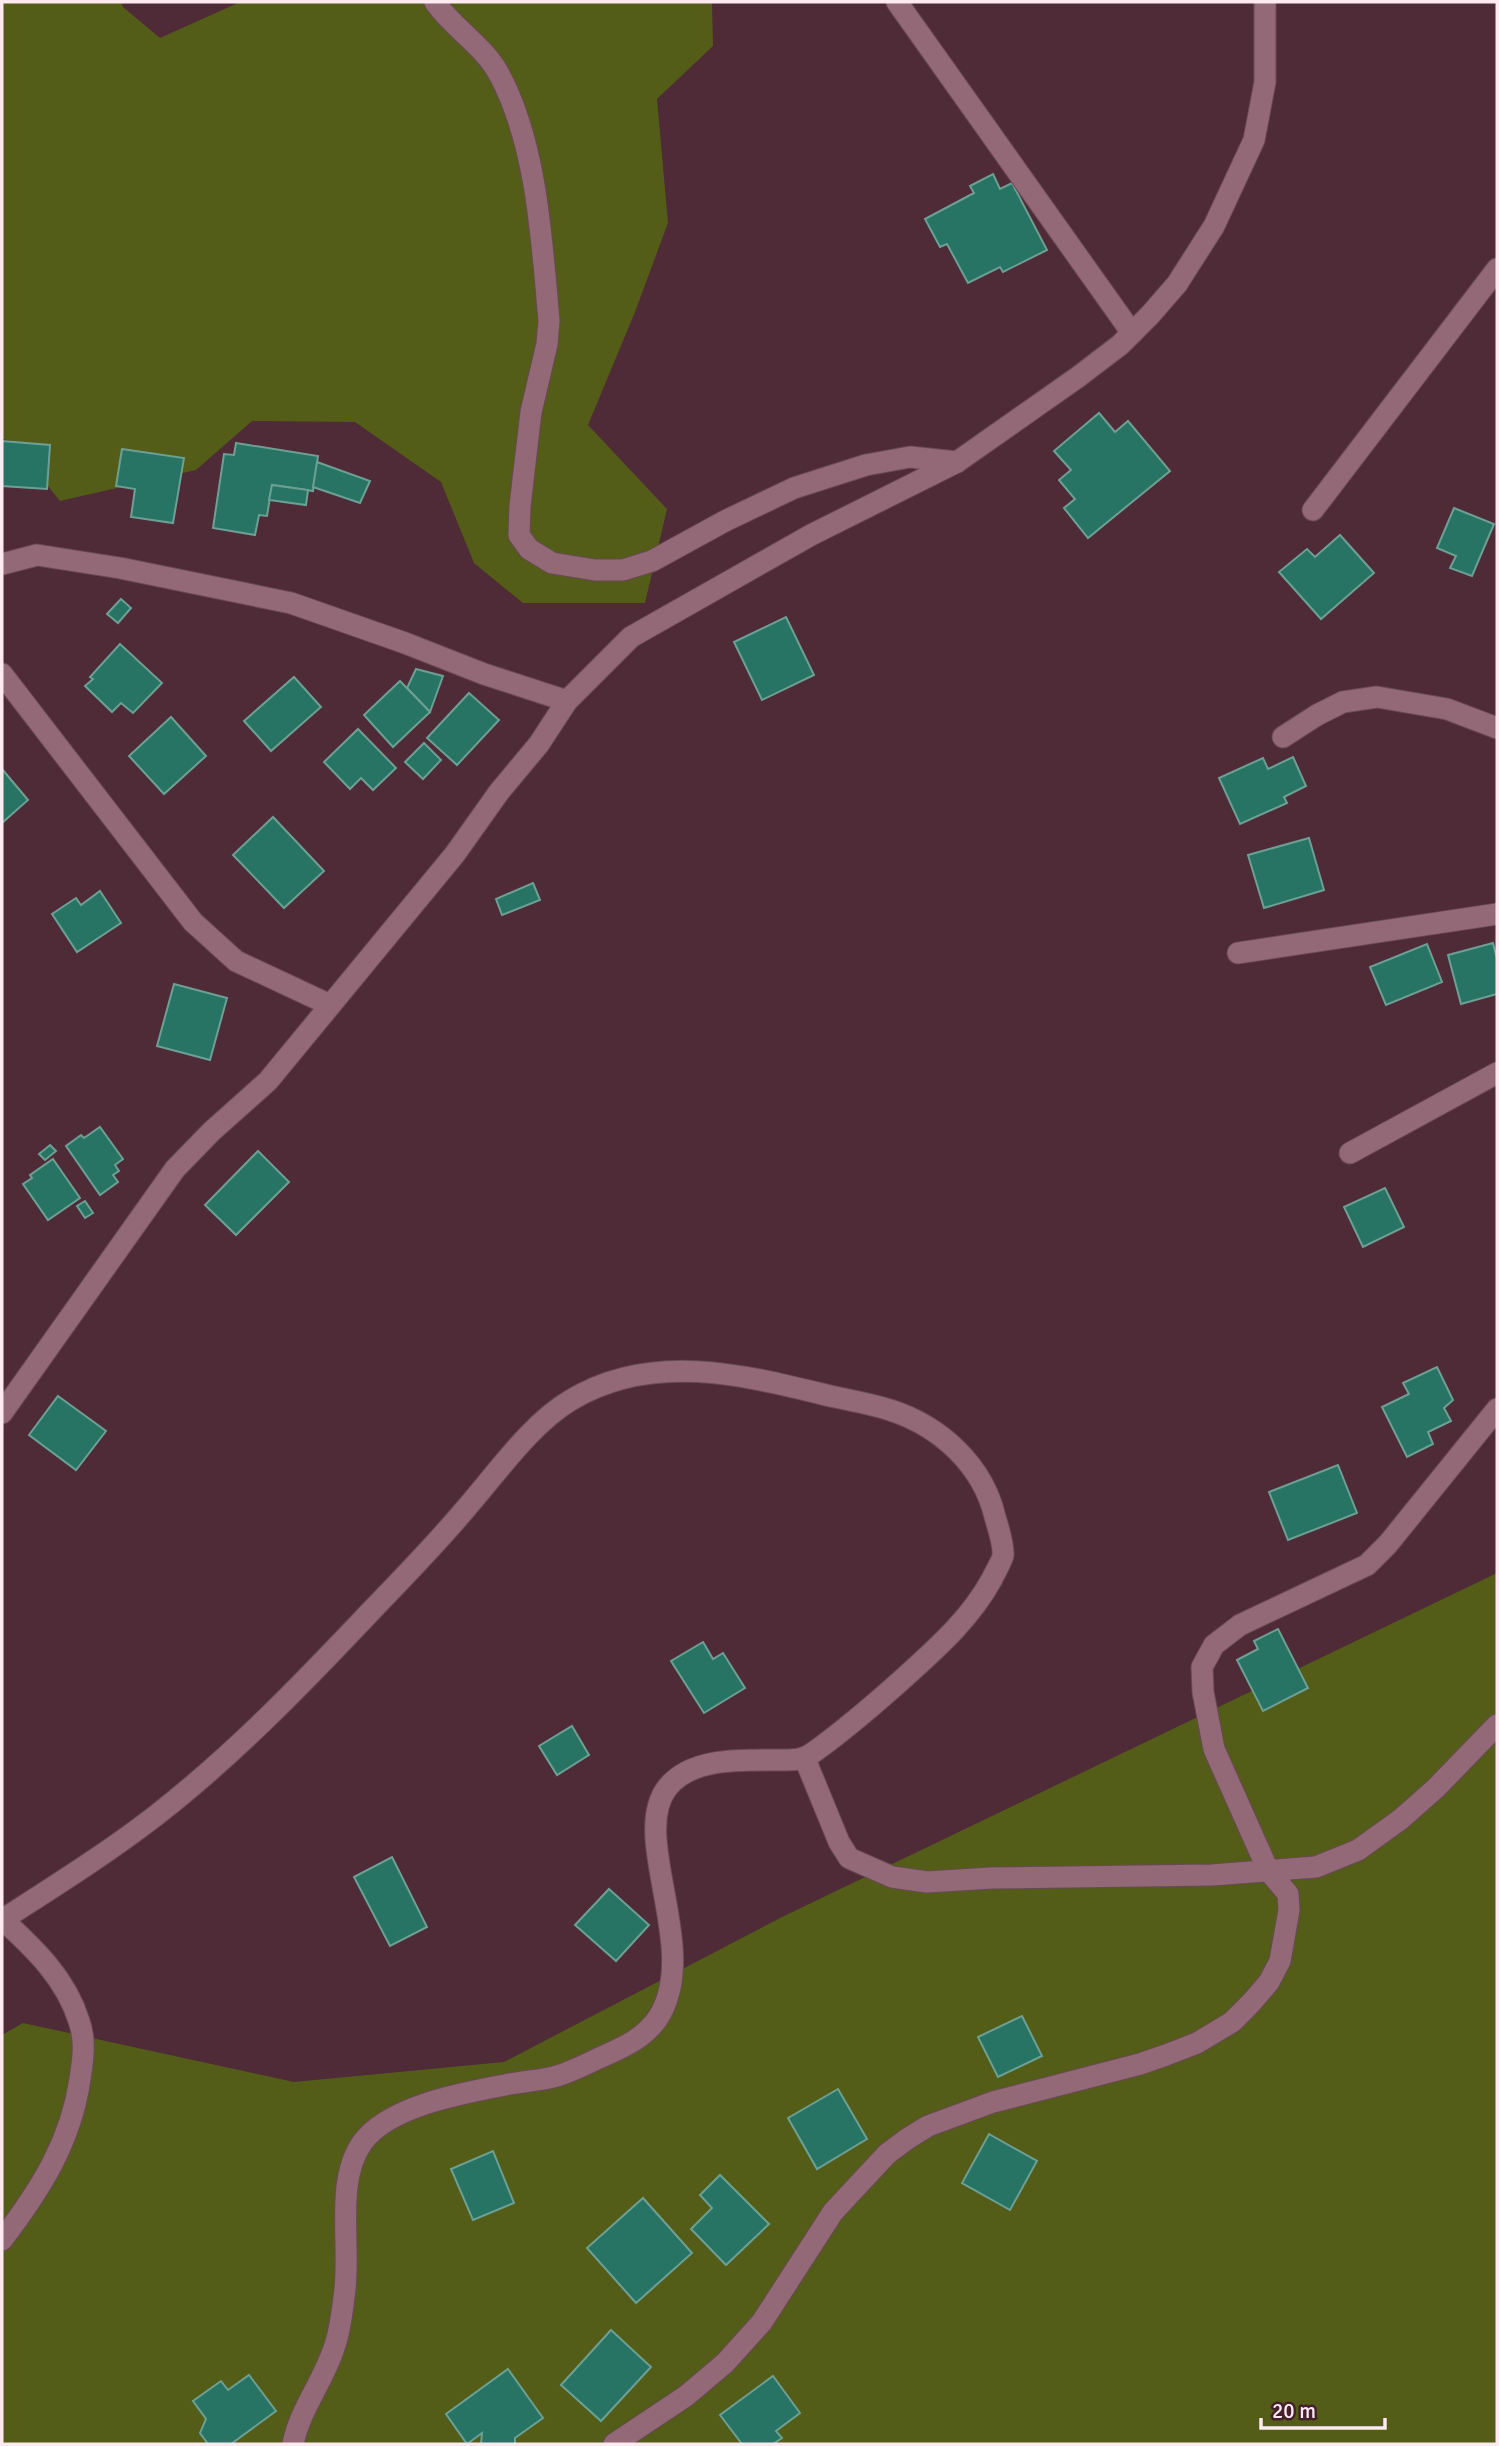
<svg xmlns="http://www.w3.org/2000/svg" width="1499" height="2446" font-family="Signika,sans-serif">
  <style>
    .green { fill: #535d18 }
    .building { fill: #277465; stroke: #6da094; stroke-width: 2 }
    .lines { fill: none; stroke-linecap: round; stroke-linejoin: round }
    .minor-casing { stroke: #694955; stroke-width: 23 }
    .minor { stroke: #946977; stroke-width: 21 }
  </style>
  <rect width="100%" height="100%" fill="#4f2a37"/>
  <g class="green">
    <polygon points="2,2 121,2 123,7 160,38 240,2 712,2 713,46 657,99 668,223 635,312 588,425 667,509 645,603 523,603 474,563 441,482 355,422 252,421 196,470 60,501 12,441 2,439"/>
    <polygon points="1497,1573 1497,2444 2,2444 2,2035 23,2023 294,2082 504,2062 782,1917"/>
  </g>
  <g class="building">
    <polygon points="993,174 1000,189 1012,183 1047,250 1003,272 1000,267 968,283 947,244 940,247 925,219 974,193 970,186"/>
    <polygon points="1099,413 1115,432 1128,421 1170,471 1088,538 1064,508 1075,499 1059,480 1071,470 1054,451"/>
    <polygon points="2,441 50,445 47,489 2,486"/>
    <polygon points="236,443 318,456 313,491 272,485 267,516 259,515 255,535 213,528 224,454 234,455"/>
    <polygon points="122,449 184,458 173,523 131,517 135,489 116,486"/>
    <polygon points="317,462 370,481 360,503 313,487"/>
    <polygon points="272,485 308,490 306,505 269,500"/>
    <polygon points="1454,508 1494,524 1472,576 1450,568 1456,556 1437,548"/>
    <polygon points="1340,535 1374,573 1321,619 1279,572 1307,549 1315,557"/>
    <polygon points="121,599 131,608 118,623 107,614"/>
    <polygon points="786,617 814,675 762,700 734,642"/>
    <polygon points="120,644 162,683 133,713 121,703 112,712 85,686 93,679 90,677"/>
    <polygon points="416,669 443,676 430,712 407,688"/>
    <polygon points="294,677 321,707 271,751 244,721"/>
    <polygon points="400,681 430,712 393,747 364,715"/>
    <polygon points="469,693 499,720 457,765 427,738"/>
    <polygon points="171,717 206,756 164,794 129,756"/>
    <polygon points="358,729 396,768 373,790 361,778 350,789 324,762"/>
    <polygon points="424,743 441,760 423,779 405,762"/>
    <polygon points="1293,757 1306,786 1284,797 1287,803 1240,824 1219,778 1263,758 1268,769"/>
    <polygon points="2,769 28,800 2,823"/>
    <polygon points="273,817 324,871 284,908 233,855"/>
    <polygon points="1309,838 1324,890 1264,908 1248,855"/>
    <polygon points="533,883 540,900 502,915 496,899"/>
    <polygon points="100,891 121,923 77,952 52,914 76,898 81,905"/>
    <polygon points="1493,943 1497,959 1497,994 1461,1004 1448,955"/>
    <polygon points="1427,944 1442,982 1386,1005 1370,967"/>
    <polygon points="174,984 227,998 210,1060 157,1046"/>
    <polygon points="100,1127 123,1159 115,1165 119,1171 113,1175 118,1182 100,1195 66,1146 81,1135 84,1138"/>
    <polygon points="50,1145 56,1151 45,1160 39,1154"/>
    <polygon points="258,1151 289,1182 236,1235 205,1205"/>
    <polygon points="53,1159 80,1198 48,1220 23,1184 32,1178 30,1175"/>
    <polygon points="1385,1188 1404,1227 1363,1247 1344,1207"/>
    <polygon points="85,1201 93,1213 85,1218 77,1206"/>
    <polygon points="1437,1367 1453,1400 1444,1408 1451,1421 1428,1432 1433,1444 1407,1457 1382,1407 1409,1394 1403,1383"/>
    <polygon points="58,1396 106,1431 76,1470 29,1435"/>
    <polygon points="1338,1465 1357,1513 1288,1540 1269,1492"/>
    <polygon points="1278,1629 1308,1688 1263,1711 1237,1660 1258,1649 1254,1641"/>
    <polygon points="703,1642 713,1659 723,1653 745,1688 704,1713 671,1661"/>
    <polygon points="572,1726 589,1755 557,1775 539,1746"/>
    <polygon points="392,1857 427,1927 390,1946 354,1877"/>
    <polygon points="609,1889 649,1925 616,1961 575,1925"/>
    <polygon points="1022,2016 1042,2056 998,2077 978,2037"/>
    <polygon points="838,2089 867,2139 817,2169 788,2118"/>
    <polygon points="989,2134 1037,2161 1010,2210 962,2183"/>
    <polygon points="493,2151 514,2203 473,2220 451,2169"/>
    <polygon points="720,2175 769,2224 726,2265 691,2229 712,2208 700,2195"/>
    <polygon points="643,2198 692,2253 636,2303 587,2248"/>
    <polygon points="611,2330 651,2367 601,2421 561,2385"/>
    <polygon points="508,2369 543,2418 515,2438 515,2444 481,2444 482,2433 467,2444 446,2414"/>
    <polygon points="249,2375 276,2411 231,2444 208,2444 200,2433 206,2419 193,2401 221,2381 228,2390"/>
    <polygon points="773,2376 800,2413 776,2431 782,2438 773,2444 742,2444 720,2415"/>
  </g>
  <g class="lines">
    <defs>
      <g id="minor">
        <path d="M435,2C453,28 484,46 499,74C537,144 542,243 549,321L547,344L531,412L520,506L519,535L529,549L552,563L595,570H623L652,561L725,521L794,488L866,465L910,457L957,462"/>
        <polyline points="897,2 1132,333"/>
        <polyline points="1313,510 1497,269"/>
        <polyline points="2,564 37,555 120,568 291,603 405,643 484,674 567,701"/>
        <polyline points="2,674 193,922 236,961 330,1005"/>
        <polyline points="1283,737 1317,715 1343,702 1377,697 1447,709 1497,728"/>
        <polyline points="1238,953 1497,914"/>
        <polyline points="1350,1153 1497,1073"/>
        <polyline points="2,1413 175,1169 212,1131 268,1081 455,854 499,792 539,744 567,701 631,637 811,535 957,462 1078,377 1120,345 1150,315 1177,284 1214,226 1254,140 1265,82 1265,2"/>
        <polyline points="805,1759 839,1842 849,1858 892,1877 927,1882 992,1878 1212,1875 1316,1867 1358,1850 1401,1819 1436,1788 1497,1725"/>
        <path d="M2,1920C53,1887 106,1854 154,1817C234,1755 304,1682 373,1609C403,1578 434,1546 462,1513C494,1477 530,1424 571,1400C651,1352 741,1374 826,1395C847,1400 869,1403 890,1410C940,1426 983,1465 995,1517C998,1527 1004,1545 1003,1556C1003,1559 993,1576 992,1579C970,1619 938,1647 905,1677C876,1703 846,1729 814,1752C802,1761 793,1760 777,1760C742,1760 691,1757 667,1788C629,1838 702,1950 658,2018C645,2037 626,2046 606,2055C590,2062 574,2071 557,2076C541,2081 522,2081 505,2085C463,2093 388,2106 362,2143C334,2183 352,2249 344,2297C342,2314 340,2332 334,2348C323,2382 300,2409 293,2444"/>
        <path d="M2,2240C40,2190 71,2142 80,2079C83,2059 86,2041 79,2021C66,1979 35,1949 3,1920"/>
        <polyline points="614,2444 686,2396 725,2363 762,2322 833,2212 887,2154 907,2139 928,2126 993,2102 1140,2064 1166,2055 1197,2043 1232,2022 1251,2003 1269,1982 1280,1961 1289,1910 1288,1894 1268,1870 1214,1749 1203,1692 1202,1667 1214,1645 1240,1625 1367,1565 1388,1544 1497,1409"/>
      </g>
    </defs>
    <use href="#minor" class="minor-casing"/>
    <use href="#minor" class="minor"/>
  </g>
  <rect width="1499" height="2446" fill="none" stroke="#feeaf0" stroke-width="7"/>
  <path d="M1261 2418v10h124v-10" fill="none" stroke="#feeaf0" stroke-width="3.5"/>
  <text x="1272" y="2418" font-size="21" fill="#feeaf0" stroke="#44202d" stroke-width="5" paint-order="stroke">20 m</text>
</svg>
